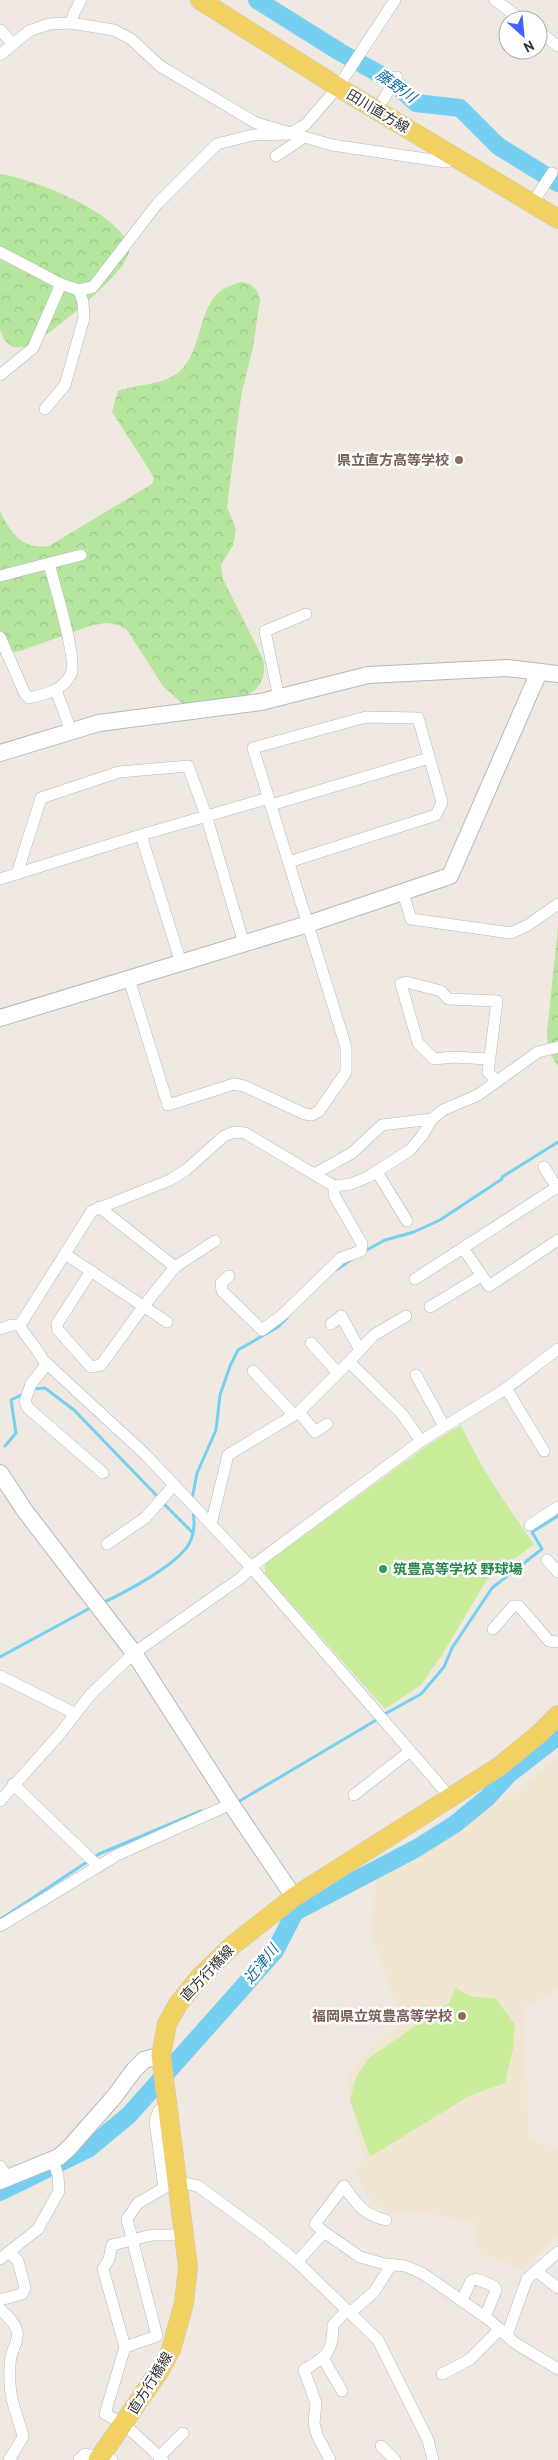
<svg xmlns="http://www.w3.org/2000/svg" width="558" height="2460" font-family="'PT Sans','Noto Sans JP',sans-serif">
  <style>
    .education { fill: #f0e6d1 }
    .forest { fill: url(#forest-crowns) }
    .pitch { fill: #c9ec9a }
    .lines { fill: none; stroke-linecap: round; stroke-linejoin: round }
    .stream { stroke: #75cff0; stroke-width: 3 }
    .river { stroke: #75cff0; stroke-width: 18 }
    .street-casing { stroke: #b4b7c1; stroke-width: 12 }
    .secondary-casing { stroke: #b4b7c1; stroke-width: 18 }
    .primary-casing { stroke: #c9c9c9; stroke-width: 20 }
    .street { stroke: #fff; stroke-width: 11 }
    .secondary { stroke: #fff; stroke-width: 16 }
    .primary { stroke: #f2d163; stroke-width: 19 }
    .education-dot { fill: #8d6e63; stroke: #fff; stroke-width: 2 }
    .leisure-dot { fill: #2e9e5b; stroke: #fff; stroke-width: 2 }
    .labels { text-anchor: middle; stroke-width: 5; stroke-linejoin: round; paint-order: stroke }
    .street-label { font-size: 14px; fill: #2e2e2e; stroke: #fff }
    .education-label { font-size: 14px; font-weight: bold; fill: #785e54; stroke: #fff; text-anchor: end }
    .leisure-label { font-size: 14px; font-weight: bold; fill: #27864d; stroke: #fff; text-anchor: start }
    .water-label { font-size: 15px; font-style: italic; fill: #0d6fa3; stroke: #fff }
  </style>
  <defs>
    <pattern id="forest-crowns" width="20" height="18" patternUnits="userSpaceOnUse" patternTransform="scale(1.25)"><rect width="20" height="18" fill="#b6e59e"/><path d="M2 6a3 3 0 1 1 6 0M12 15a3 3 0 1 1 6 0" fill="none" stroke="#9dc588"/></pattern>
  </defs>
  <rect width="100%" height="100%" fill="#efe9e1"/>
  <polygon class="education" points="558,1756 558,1988 523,2010 529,2138 558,2150 558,2235 522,2270 478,2252 473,2222 415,2211 391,2214 368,2198 355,2172 363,2159 346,2079 371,2049 402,2022 372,1935 376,1877 515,1793"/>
  <g class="forest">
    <path d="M0,174C32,178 127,215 129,250C130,271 48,337 28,346C24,348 18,347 13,347L5,341L0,330Z"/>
    <path d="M241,282L250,284L257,291L260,300L253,347L241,396L227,507L236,529L233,545L221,565L223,579L263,659C273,704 215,703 186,707L163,686L127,630L118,625L107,623L93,625L20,651L0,655V511C10,532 22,550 49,546L152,484L154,478L150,471L112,412L118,391C137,384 165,385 180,371C203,350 197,307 223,289C228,286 235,284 241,282Z"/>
    <polygon points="558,926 558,1067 548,1050 547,1033"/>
  </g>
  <g class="pitch">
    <path d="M461,1425C480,1467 507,1506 534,1544L486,1581L442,1655L421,1685L385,1709L265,1574V1564L427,1446Z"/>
    <polygon points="456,1988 470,1996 496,1999 515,2025 513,2049 505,2083 469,2096 370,2157 350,2100 356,2077 369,2058 449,2003"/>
  </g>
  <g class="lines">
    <g class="stream">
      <polyline points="363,1252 385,1240 414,1232 440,1220 502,1179 502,1177 558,1142"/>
      <polyline points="336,1270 352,1259"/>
      <polyline points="33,1389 45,1388 74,1410 159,1498"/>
      <polyline points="5,1446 16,1433 11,1400 25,1393"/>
      <polyline points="192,1499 197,1473 216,1430 220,1395 230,1366 238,1350 278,1327 287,1318"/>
      <polyline points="163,1503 193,1533"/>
      <path d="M102,1603C124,1593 177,1565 189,1544C195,1533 195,1522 193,1510"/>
      <polyline points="0,1657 92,1607"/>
      <polyline points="383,1715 421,1694 444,1667 452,1648 492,1588 542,1549 532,1532 558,1516"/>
      <polyline points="238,1802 378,1719"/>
      <polyline points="1,1919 99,1854 201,1811"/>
    </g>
    <g class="river">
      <polyline points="257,0 340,52 392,81 416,103 460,108 498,146 558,183"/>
      <polyline points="0,2192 88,2149 129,2115 275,1951 295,1912 417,1848 455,1824 487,1798 509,1774 558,1736"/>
    </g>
    <defs>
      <g id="street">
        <polyline points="495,0 522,20"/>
        <polyline points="71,23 74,13 81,0"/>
        <polyline points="0,30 13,44"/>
        <polyline points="538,31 558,46"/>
        <polyline points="0,55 29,31 49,24 71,23 114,30 131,39 160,66 256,123 332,145 446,162 457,159"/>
        <polyline points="383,100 397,77"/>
        <polyline points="276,156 303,138"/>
        <polyline points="537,196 552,173"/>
        <polyline points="0,252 61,284 79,290 93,287 157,204 217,144 253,135 289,134 305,125 338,87 395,0"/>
        <polyline points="0,375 33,348 61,284"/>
        <polyline points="45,409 65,385 84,318 83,302 79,290"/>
        <polyline points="0,576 81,555"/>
        <path d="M0,637L25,694L29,698C45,694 63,691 71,674C78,660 54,583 49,564"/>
        <polyline points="56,690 71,731"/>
        <polyline points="279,698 265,631 306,614"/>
        <polyline points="271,805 429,758"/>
        <polyline points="141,835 181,963"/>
        <polyline points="17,874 41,798 119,772 188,766 206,815 244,944"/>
        <polyline points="0,879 141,835 269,798"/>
        <polyline points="403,893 411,919 511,933 528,925 558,904"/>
        <polyline points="129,979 168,1105 234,1084 244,1086 305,1114 312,1115 319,1111 346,1072 346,1047 253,748 366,717 418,718 442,802 436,815 289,862"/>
        <polyline points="488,1059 454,1057 434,1059 418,1043 401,984 406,982 441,991 448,999 497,1001 488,1072 497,1081"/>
        <polyline points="544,1167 558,1189"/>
        <polyline points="377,1172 407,1221"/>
        <polyline points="316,1173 352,1153 382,1125 432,1119"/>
        <polyline points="463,1248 489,1286 558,1240"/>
        <polyline points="65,1254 167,1322"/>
        <polyline points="175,1267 215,1241"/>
        <polyline points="91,1271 57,1324 58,1330 91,1367 101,1365 143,1307 175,1267 99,1207"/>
        <polyline points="229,1276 221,1283 222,1291 262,1330 281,1316 341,1258 361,1251 362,1244 334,1195 334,1186"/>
        <polyline points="415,1279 557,1187"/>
        <polyline points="430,1307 481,1276"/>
        <polyline points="331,1324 341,1316 360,1350"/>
        <polyline points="20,1325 92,1211 170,1180 186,1170 224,1136 234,1132 245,1133 334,1186 351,1184 368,1177 410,1150 422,1136 432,1119 443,1110 478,1095 538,1052 558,1047"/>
        <path d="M20,1325C23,1335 37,1347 43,1360L146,1455L251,1567L450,1797"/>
        <polyline points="0,1329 12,1325 20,1325"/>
        <polyline points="311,1343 338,1373"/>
        <polyline points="349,1362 374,1335 406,1316"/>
        <polyline points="47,1364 31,1384 25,1401 28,1408 103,1473"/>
        <polyline points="253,1371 294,1415"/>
        <polyline points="416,1375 444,1426"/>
        <polyline points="506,1388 544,1451"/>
        <polyline points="299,1412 315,1432 327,1424"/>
        <polyline points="211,1524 228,1455 299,1412 349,1362 402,1414 421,1441"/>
        <polyline points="530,1525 558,1507"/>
        <polyline points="107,1544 145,1518 174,1485"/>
        <polyline points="547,1560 558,1572"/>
        <polyline points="493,1629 513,1606 519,1606 549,1641 558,1642"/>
        <polyline points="0,1676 74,1713"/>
        <polyline points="13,1784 98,1866"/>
        <polyline points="354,1795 410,1751"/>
        <polyline points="0,1801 58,1736 91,1694 134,1653 242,1577 251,1567 421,1441 504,1390 558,1349"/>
        <polyline points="0,1926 117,1855 231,1804"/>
        <polyline points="0,2166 8,2178"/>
        <polyline points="178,2182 198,2186 262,2233 297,2262 378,2340 428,2440 433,2460"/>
        <path d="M324,2232L315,2224L344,2186C356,2204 364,2215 386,2220"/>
        <polyline points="0,2259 38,2229 59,2191 58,2176 53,2159"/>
        <polyline points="297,2262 324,2232 360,2257 385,2264 405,2266 422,2273 488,2319 515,2343 558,2369"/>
        <polyline points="536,2271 558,2288"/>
        <polyline points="0,2300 22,2294 25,2288 18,2261 9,2252"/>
        <polyline points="462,2300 471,2281 476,2279 494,2286 496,2290 485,2317"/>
        <path d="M0,2309C6,2315 15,2322 17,2331C19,2341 13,2347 11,2357C9,2365 10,2376 10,2384C11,2407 19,2417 23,2437L9,2460"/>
        <polyline points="350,2313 374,2292 392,2264"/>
        <polyline points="507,2335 527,2279 558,2252"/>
        <polyline points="125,2347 103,2269 109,2259 112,2245 152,2235 184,2235"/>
        <polyline points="323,2358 342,2391"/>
        <polyline points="442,2374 469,2360 500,2329"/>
        <polyline points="381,2446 395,2460"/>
        <polyline points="159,2457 183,2433"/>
        <polyline points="79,2460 85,2454 112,2460"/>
        <polyline points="163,2460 124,2424 105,2414 125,2347 157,2336 127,2219 138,2203 164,2188 155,2121 159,2110 168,2108"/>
        <path d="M330,2460L317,2435L314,2423L316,2403L304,2370C326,2356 333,2354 333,2325L347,2310"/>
      </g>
      <g id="secondary">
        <polyline points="0,753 99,723 261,702 368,675 507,668 558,674"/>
        <polyline points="0,1018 308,924 450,876 539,672"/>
        <polyline points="0,1473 25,1511 134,1653 231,1804 294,1897"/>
        <polyline points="0,2181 59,2157 69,2148 114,2097 134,2070 144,2060 161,2055"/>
      </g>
      <g id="primary">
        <polyline points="200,0 338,87 558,219"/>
        <polyline points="98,2460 160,2370 171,2350 184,2303 188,2267 161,2055 167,2024 178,2004 199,1978 234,1944 294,1897 500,1766 540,1733 558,1715"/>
      </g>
    </defs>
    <use href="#street" class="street-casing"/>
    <use href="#secondary" class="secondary-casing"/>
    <use href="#primary" class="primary-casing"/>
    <use href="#street" class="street"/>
    <use href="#secondary" class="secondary"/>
    <use href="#primary" class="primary"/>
  </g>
  <g class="education-dot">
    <circle cx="459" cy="460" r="5"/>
    <circle cx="462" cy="2016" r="5"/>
  </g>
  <circle class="leisure-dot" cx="383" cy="1569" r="5"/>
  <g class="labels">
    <g class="street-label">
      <text transform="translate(378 111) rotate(31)" y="5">田川直方線</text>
      <text transform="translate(207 1973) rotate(-47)" y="5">直方行橋線</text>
      <text transform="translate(150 2383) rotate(-58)" y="5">直方行橋線</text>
    </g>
    <g class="education-label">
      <text x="449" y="465">県立直方高等学校</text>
      <text x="452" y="2021">福岡県立筑豊高等学校</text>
    </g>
    <g class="leisure-label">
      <text x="393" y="1574">筑豊高等学校 野球場</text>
    </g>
    <g class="water-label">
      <text transform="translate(396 86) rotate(36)" y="5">藤野川</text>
      <text transform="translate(261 1964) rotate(-51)" y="5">近津川</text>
    </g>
  </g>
  <g transform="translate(523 35) rotate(153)"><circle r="24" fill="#ffffff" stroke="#ababab"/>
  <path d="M0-4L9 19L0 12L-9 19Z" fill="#4264fb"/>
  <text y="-8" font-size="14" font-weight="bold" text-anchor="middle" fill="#2e2e2e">N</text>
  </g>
</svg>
